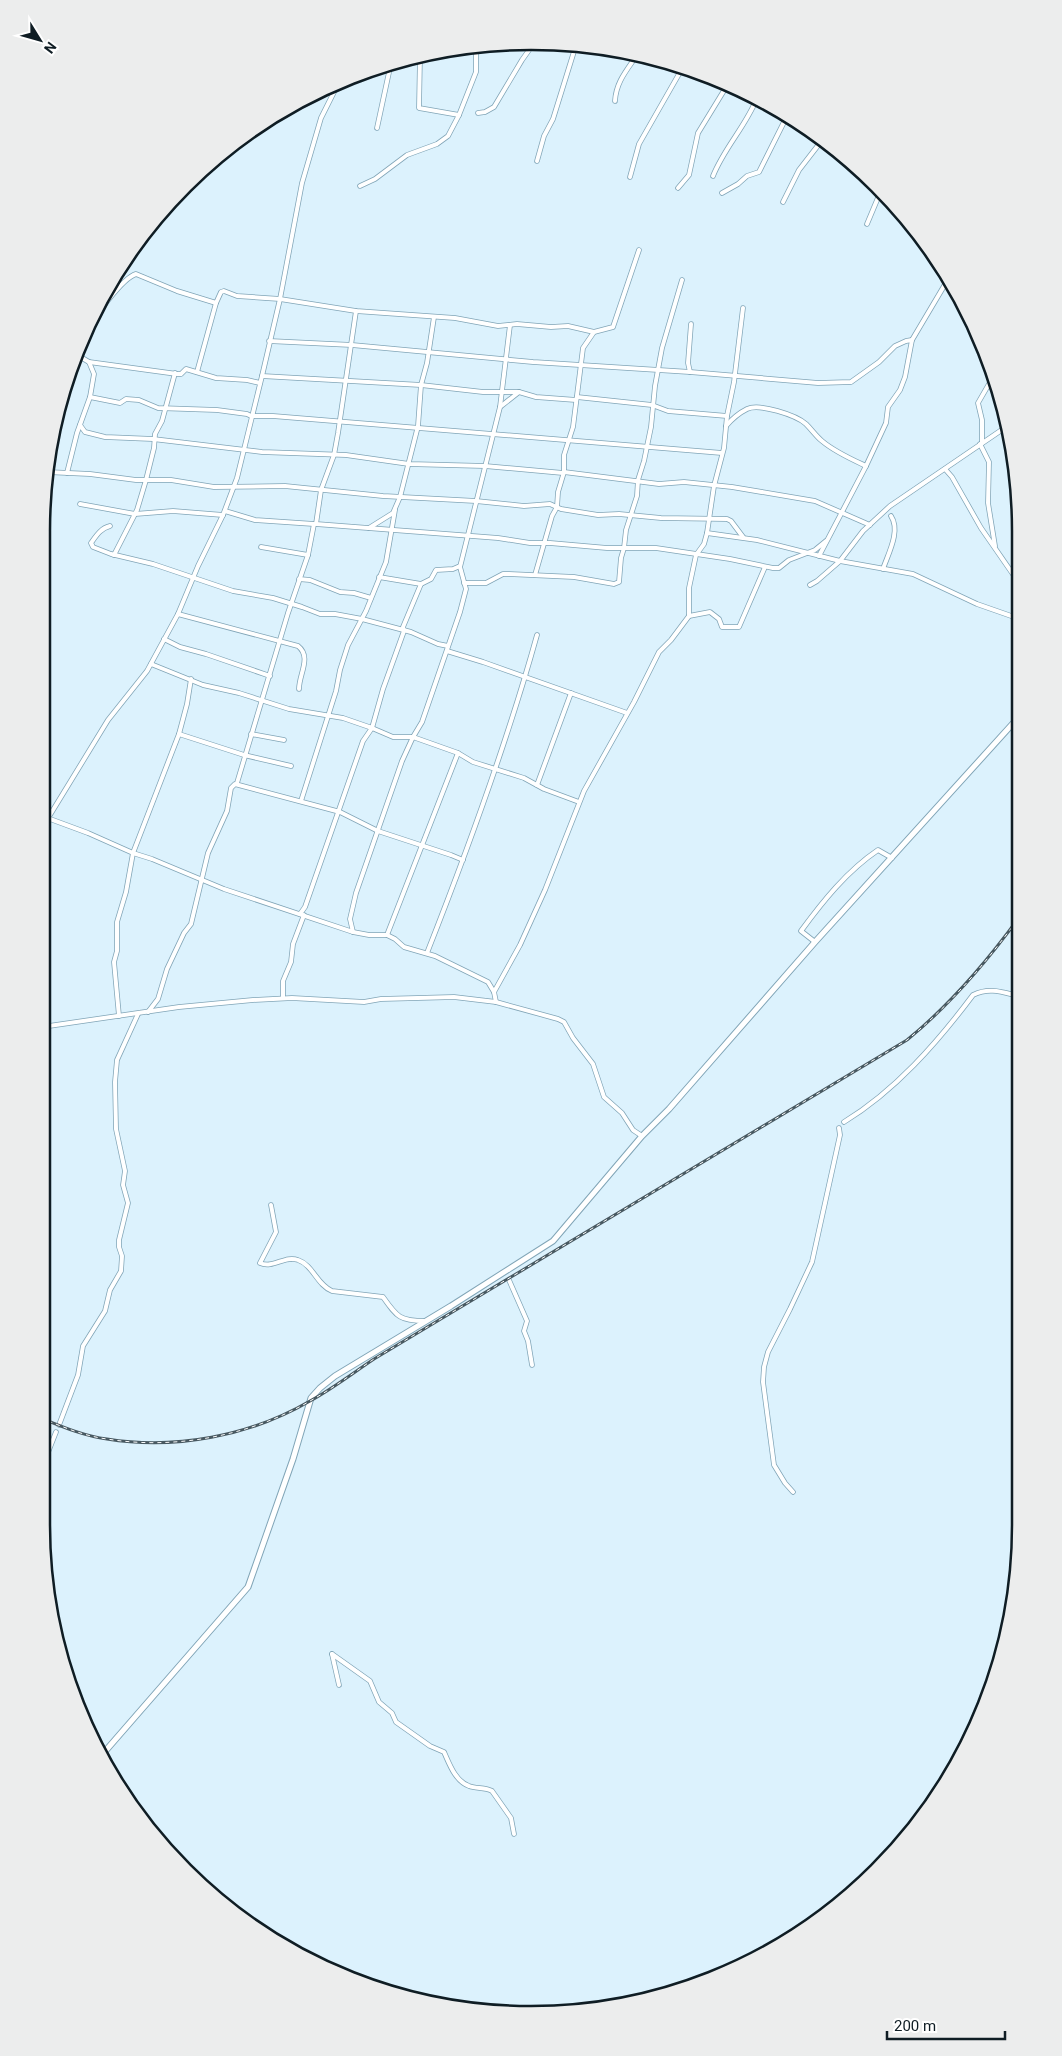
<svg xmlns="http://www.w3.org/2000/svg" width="1062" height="2056" font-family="Roboto,sans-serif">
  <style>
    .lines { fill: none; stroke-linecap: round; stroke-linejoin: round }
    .street-casing { stroke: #81a5b7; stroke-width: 5.5 }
    .secondary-casing { stroke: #81a5b7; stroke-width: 7 }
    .street { stroke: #fff; stroke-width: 4 }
    .secondary { stroke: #fff; stroke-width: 5 }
    .rail-casing { stroke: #485961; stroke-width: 3 }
    .rail { stroke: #fff; stroke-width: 1; stroke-dasharray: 4; stroke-linecap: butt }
    .rim { fill: none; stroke: #0f1d24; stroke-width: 2.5 }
  </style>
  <rect width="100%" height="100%" fill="#dcf2fd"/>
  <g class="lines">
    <defs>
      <g id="street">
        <polyline points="426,55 433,56"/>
        <polyline points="420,56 419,108 459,115"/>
        <path d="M615,101C616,82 627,70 637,55"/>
        <polyline points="478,113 485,112 494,107 522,60 534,43"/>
        <polyline points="377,128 391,63"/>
        <polyline points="537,161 544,136 553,119 576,45"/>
        <path d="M713,176C724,148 746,126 757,98"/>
        <polyline points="630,177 639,144 683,67"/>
        <polyline points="360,186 375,179 407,155 437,144 448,136 459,115 476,72 476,45"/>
        <polyline points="678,188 689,175 698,133 728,84"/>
        <polyline points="722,193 738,184 747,176 759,172 787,116"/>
        <polyline points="783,202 799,170 823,139"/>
        <polyline points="867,224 880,193"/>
        <path d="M86,331C95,317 122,278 136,274L177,291L216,303"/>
        <polyline points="269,341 352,345 533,362 690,372 818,383 851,382 879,362 895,346 906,341 912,340"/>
        <polyline points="89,362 177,374 181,374 186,369 216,378 247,380 260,383"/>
        <polyline points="197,372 216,303 221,292 224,291 237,296 280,299 356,311 455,318 498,326 517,324 551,327 568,326 594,332"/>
        <polyline points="690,372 688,363 691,324"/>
        <polyline points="262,376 421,385 483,392 519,392 536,397 576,400"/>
        <polyline points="90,397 120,403 126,399 139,400 158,408 217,410 247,414 251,416 273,416 722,453"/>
        <polyline points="577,397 652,405 668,411 727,416"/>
        <polyline points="500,407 519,392"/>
        <polyline points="80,425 85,432 105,437 153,439 262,452 346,455 409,464 485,466 563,473"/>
        <path d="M726,426C732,419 739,413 747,409C759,403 796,415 806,424C812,430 816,436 822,441C835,452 851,459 866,466"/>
        <polyline points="982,443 982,420 978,403 993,377"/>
        <polyline points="980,444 989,462 988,503 995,546"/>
        <polyline points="945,469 952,477 981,528 1017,580"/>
        <polyline points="47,472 90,474 136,480 171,480 214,487 285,486 383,496 476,501 524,506 550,504 561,509 598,515 619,514 661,518 727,519 731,521 743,537"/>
        <polyline points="564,472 659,484 684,482 732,487 815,501 870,525"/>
        <polyline points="67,473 77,433 90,397 94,374 89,362 77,355"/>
        <polyline points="80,504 135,514 173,511 223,515"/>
        <polyline points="225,511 255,520 314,524"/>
        <polyline points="316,524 498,538 530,543 550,543 607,548 656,548 730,559 773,568 779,568 789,560 815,550 826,541"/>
        <path d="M110,526C101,528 96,536 91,543L93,547L111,554L153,564L233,591L273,598L302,607L320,614H335L362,619L411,632L438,644L448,646"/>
        <polyline points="369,528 393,513 400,497 418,426 421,385 427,363 434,317"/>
        <polyline points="707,533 757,540 840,561 913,574 977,604 1017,618"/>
        <polyline points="261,547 308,555"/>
        <polyline points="114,555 137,510 146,480 154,448 155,434 162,421 175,373"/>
        <polyline points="819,556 866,466 886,423 888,407 900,390 905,377 912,340 947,281"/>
        <path d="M883,569C888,554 901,531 891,516"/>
        <polyline points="535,575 552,516 557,507 558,492 564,472 564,455 573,427 583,348 594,332 613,327 639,250"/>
        <polyline points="379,577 421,584 431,579 436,570 453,569 460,566"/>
        <polyline points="299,579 310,580 340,592 354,593 371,598"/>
        <polyline points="464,583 486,583 503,574 509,574 574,577 614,584 619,582 621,558 624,548 626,530 637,496 638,480 644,461 651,427 655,386 662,348 682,280"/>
        <polyline points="810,585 817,581 840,561 863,531 890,506 1006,427"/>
        <path d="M178,614L298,646C312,657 299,674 299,689"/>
        <polyline points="689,616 710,612 719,619 722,627 739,627 765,567"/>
        <polyline points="164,639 180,647 206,654 270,676"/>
        <polyline points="447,651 483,662 627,713"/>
        <polyline points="151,664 203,685 239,693 289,709 343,718 372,728 383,689 404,631 403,627 421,584"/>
        <polyline points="179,734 244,755 291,766"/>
        <polyline points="251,734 284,740"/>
        <polyline points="237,783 288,613 308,555 314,524 316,524 321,490 334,455 338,433 356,311"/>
        <polyline points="537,785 571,693"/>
        <polyline points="301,801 336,691 340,670 348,645 366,611 386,562 395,510"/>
        <polyline points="42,816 88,833 133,853 152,859 224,889 353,932 369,935 387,935 395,939 404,947 435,956 488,982 494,992 496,1002"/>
        <polyline points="42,828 108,720 147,671 178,614 198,566 223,515 237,478 262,376 280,299 302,183 321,118 338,84"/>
        <polyline points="300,914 305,907 363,741 372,728 393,737 413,737 458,753 473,762 524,778 544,789 579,802"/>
        <polyline points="353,932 350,919 356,893 402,761 413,737 422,722 460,612 466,589 460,567 500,407 510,325"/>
        <polyline points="387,935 458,753"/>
        <path d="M815,942L801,931C823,901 847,871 878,850L892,858"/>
        <path d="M427,953C468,849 507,743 537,635"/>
        <polyline points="494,992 520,945 545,890 584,791 634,702 659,652 671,640 689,616 689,588 696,555 704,544 707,533 714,486 724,448 727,416 734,382 743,308"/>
        <polyline points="283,998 283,981 291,962 293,944 304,915"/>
        <polyline points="148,1012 158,999 167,969 184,933 191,924 208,853 227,811 231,788 235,784 340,812 378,831 451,855 463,860"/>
        <polyline points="119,1016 114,962 117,951 117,922 126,892 133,853 179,734 187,704 191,679"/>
        <polyline points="42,1027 179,1007 253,1000 292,998 364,1002 381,999 454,997 496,1002 558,1019 564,1022 573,1038 593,1064 604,1097 622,1113 633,1130 642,1136"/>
        <path d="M844,1122C895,1091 937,1043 973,995C989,987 1002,992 1018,996"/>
        <path d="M271,1205L276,1232L260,1263C273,1269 285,1255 298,1260C313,1265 317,1285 332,1291L383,1297C397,1317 400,1321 425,1321"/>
        <polyline points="509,1280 527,1321 524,1331 528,1341 532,1365"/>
        <polyline points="59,1425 78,1375 83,1346 105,1311 110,1290 121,1271 122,1256 119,1247 119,1240 128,1203 123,1185 125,1171 116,1129 115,1082 117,1060 138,1014"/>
        <polyline points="41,1470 56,1432"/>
        <polyline points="793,1492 785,1483 774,1465 763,1382 764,1367 768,1352 790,1309 812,1262 840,1135 839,1128"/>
        <path d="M332,1654L370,1681L379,1702L392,1713L396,1722L430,1746L444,1752C449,1763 455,1781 469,1786C476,1789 485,1787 492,1791L511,1818L514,1834"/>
        <polyline points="332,1654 339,1685"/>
      </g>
      <polyline id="secondary" points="101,1756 248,1587 293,1459 311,1398 320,1388 335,1376 451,1306 553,1241 642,1136 669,1109 815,942 1017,719"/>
    </defs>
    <use href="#street" class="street-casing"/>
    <use href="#secondary" class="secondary-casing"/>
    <use href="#street" class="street"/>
    <use href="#secondary" class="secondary"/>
    <defs>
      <path id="rail" d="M41,1418C63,1427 84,1436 107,1439C175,1450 250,1436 310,1401C332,1389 353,1373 374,1359L907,1040C950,1005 985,964 1018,919"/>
    </defs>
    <use href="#rail" class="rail-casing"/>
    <use href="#rail" class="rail"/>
  </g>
  <path d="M0 0H1062V2056H0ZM531 50H531A481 481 0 0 1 1012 531V1525A481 481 0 0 1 531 2006H531A481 481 0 0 1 50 1525V531A481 481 0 0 1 531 50Z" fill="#eceded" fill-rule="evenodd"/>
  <path class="rim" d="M531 50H531A481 481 0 0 1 1012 531V1525A481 481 0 0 1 531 2006H531A481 481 0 0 1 50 1525V531A481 481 0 0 1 531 50Z"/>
  <g transform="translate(40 40) rotate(127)" stroke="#ffffff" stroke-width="4" paint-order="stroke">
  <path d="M0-4L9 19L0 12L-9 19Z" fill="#0f1d24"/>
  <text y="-8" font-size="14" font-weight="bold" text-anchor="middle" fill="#0f1d24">N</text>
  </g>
  <path d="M887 2031v8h118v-8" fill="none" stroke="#0f1d24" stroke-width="2.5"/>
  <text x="894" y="2031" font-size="15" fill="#0f1d24" stroke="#ffffff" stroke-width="4" paint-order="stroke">200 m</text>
</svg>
